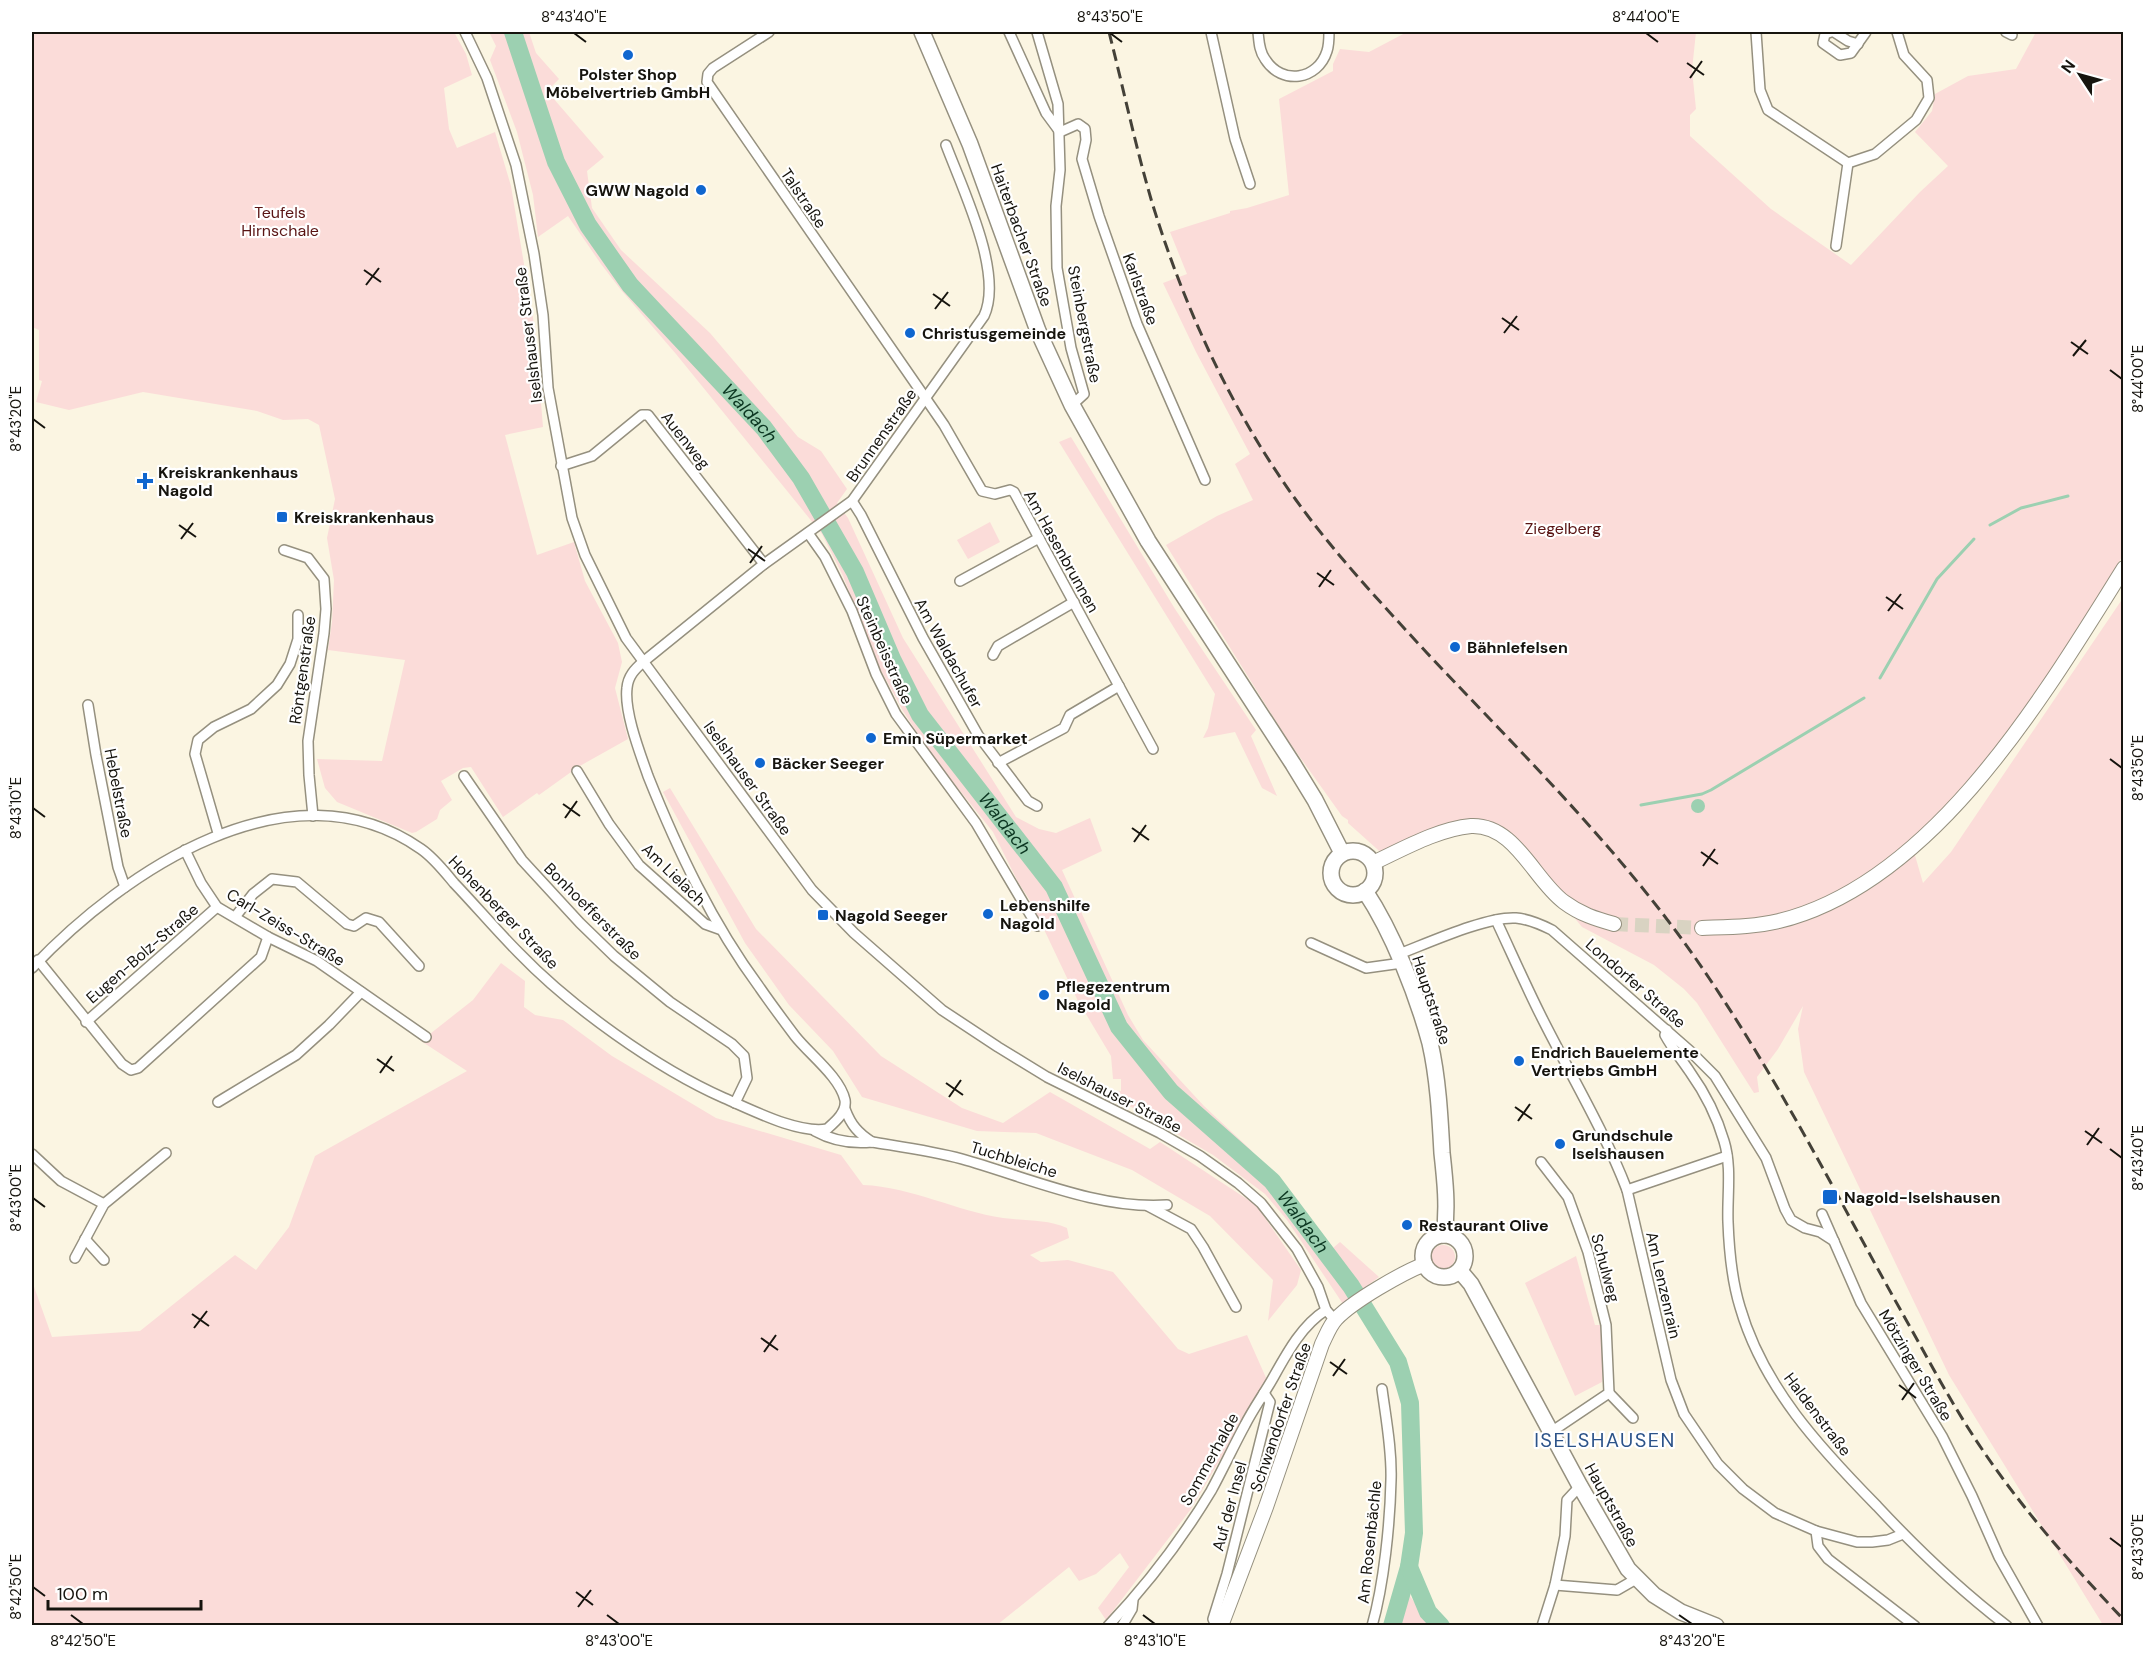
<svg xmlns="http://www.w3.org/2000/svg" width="2155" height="1657" font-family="'DM Sans',sans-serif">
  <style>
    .green { fill: #fbdcd9 }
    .water { fill: #9cd0b1 }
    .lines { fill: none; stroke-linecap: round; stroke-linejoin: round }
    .stream { stroke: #9cd0b1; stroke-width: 3 }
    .river { stroke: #9cd0b1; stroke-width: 18 }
    .secondary-tunnel { stroke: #d9d3c2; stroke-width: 14; stroke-dasharray: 14 7; stroke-linecap: butt }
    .street-casing { stroke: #95907f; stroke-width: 12 }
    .secondary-casing { stroke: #95907f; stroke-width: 16 }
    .primary-casing { stroke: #95907f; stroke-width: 18 }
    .street { stroke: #fff; stroke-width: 9 }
    .secondary { stroke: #fff; stroke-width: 14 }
    .primary { stroke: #fff; stroke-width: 15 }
    .rail { stroke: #444138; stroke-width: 3; stroke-dasharray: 12 6; stroke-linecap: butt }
    .ticks { fill: none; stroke: #16140e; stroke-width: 2 }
    .poi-dot { fill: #0f66cf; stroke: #fff; stroke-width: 2 }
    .labels { text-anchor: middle; stroke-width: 4.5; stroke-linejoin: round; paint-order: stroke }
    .poi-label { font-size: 16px; font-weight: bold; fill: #16140e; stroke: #fff; text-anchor: start }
    .street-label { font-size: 16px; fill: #16140e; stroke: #fff }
    .park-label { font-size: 16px; fill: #591413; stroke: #fff }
    .water-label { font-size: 18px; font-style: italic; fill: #0b3621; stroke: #fff }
    .quarter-label { font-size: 20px; letter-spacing: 1.5px; fill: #2c5389; stroke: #fff }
    .neatline { fill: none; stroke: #16140e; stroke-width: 2 }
    .ticks-label { font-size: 15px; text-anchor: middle; fill: #16140e }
  </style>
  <rect width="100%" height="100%" fill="#fbf5e2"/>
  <g class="green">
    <polygon points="32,32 454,32 466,54 472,75 444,88 449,129 457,148 495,132 511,186 535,330 543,427 505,435 537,555 574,542 585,581 618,643 622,662 615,688 628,739 578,767 539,795 537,793 503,817 471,767 463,768 441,781 452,800 440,810 437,819 416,832 412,833 337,802 325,788 317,759 382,761 405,660 328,650 332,622 334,580 327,538 335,499 319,425 308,419 283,420 257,411 143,392 69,410 36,402 42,381 39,380 39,330 32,327"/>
    <polygon points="489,32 529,32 536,53 559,79 547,91 604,157 587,171 592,208 621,250 710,333 798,437 821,451 847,489 837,503 848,518 903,638 1016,817 1039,829 1056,833 1090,818 1102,851 1062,870 1128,1015 1143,1040 1204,1106 1250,1149 1333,1248 1340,1242 1379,1277 1343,1304 1287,1220 1265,1194 1213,1155 1114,1097 1113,1092 1121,1091 1121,1079 1113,1079 1111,1056 1077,999 1031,902 1018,882 993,832 933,757 903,711 878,665 843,576 822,534 676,354 621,290 601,264 568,216 538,237 533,195 517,132 490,60 496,46"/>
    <polygon points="1407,32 1696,32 1692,70 1696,109 1690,115 1690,136 1771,209 1851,265 1920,192 1948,166 1915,132 1932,111 1935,94 1968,76 2016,69 2036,32 2123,32 2123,555 2087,617 2005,741 1914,852 1923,883 1951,852 2123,598 2123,1625 2103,1625 1949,1375 1804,1072 1798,1029 1803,1006 1778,1049 1757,1077 1759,1092 1754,1093 1697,1003 1684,989 1654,965 1582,927 1515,846 1473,826 1386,857 1348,823 1348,820 1342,816 1287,739 1166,545 1217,516 1253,500 1235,464 1250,454 1196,352 1163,283 1187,274 1170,232 1230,213 1230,211 1247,208 1289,195 1279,99 1333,71 1333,64 1340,49 1369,52"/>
    <polygon points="1071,437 1175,609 1256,730 1251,736 1277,796 1262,788 1235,732 1203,738 1208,728 1215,694 1059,442"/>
    <polygon points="990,522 1000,542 968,559 957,540"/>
    <polygon points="670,788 756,929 881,1056 962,1108 1003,1123 1050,1092 1150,1149 1160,1142 1256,1205 1301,1270 1297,1285 1268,1321 1273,1280 1210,1216 1132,1170 1036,1133 977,1131 862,1097 833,1051 789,1005 745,943 663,792"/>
    <path d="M501,963L525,981L524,1007L535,1015L563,1020L612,1056L716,1118L841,1155L863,1185C912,1187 956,1211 1003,1218C1025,1221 1046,1219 1067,1228L1069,1238L1030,1255L1041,1262L1068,1260L1113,1272L1178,1349L1189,1354L1247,1335L1267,1380L1191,1509L1106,1620L1098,1608L1129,1567L1120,1553L1096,1574L1079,1581L1069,1567L997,1625H32V1281L52,1337L140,1331L235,1255L256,1270L289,1227L315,1156L467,1071L421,1041L473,1000Z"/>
    <circle cx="1443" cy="1257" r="12"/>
    <polygon points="1576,1256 1595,1325 1606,1325 1602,1382 1575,1396 1525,1283"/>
    <polygon points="1404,1588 1431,1625 1394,1625"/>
  </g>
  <circle class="water" cx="1698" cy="806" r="7"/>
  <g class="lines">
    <g class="stream">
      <polyline points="1990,525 2021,508 2068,496"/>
      <polyline points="1880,678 1937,579 1974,539"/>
      <polyline points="1641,805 1702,794 1711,790 1864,698"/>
    </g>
    <g class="river">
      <path id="s1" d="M513,32L556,162L588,225L630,285L764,428L801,478L855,572L892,659L920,715L1054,887L1119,1027L1171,1092L1272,1181L1351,1286L1398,1362L1410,1403L1414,1533L1409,1567L1392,1626"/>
      <polyline points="1409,1567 1428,1612 1441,1626"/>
    </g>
    <polyline class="secondary-tunnel" points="1614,924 1702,928"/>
    <defs>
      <g id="street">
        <polyline points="465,32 487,78 516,165 534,254 543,315 548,388 572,518 585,555 626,638 812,890 854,933 942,1010 998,1047 1047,1077 1160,1133 1200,1156 1238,1183 1261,1203 1297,1249 1318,1287 1326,1310 1335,1320"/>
        <polyline points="769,32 713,68 708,74 707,82 944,425 982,491 995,494 1010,490 1014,492 1153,749"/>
        <polyline points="1009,32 1046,113 1060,132"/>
        <polyline points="1037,32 1058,104 1060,170 1056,206 1057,268 1071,348 1084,394 1072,405"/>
        <polyline points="1211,32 1235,139 1250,184"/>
        <path d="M1258,32C1259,41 1259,51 1265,59C1282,86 1318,80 1327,51C1329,45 1329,38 1329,32"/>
        <polyline points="1756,32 1760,90 1768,110 1848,163 1875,154 1916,120 1929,98 1927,80 1904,55 1897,32"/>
        <polyline points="1831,32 1825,34 1823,43 1840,55 1851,53 1866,32"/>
        <polyline points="1834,32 1848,41 1858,44"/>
        <polyline points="2006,32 2012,35"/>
        <polyline points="1060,132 1078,124 1085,129 1086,140 1082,159 1099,216 1137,324 1205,480"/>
        <polyline points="1836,246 1848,163"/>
        <polyline points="561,466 592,456 642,415 648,415 764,564"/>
        <polyline points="852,501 861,515 923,638 978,735 1028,801 1037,806"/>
        <polyline points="808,533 825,557 852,611 876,674 896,714 976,823 1037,926"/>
        <polyline points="284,550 308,558 324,579 326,609 324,633 308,741 309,775 313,816"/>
        <polyline points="960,581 1039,538"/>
        <polyline points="993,655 998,646 1074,602"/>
        <polyline points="88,705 96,755 118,867 125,887"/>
        <polyline points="998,763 1064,728 1070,715 1119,686"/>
        <polyline points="577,771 609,824 639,865 705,924 719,929"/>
        <polyline points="464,776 522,860 580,923 614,956 670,1002 732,1044 744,1056 747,1078 735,1103"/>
        <polyline points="218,833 195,754 198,740 214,727 251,709 277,685 290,664 298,639 298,615"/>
        <polyline points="185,850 201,883 217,907 268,937 317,961 426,1037"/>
        <polyline points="235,917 253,894 272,879 297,882 347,924 354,926 366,918 379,922 419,966"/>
        <path d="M1496,920C1511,952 1525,984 1541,1016C1570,1074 1604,1130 1627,1190L1671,1380L1684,1414L1718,1464L1743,1489L1775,1513L1816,1531L1857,1542H1872L1888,1540L1903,1534"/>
        <polyline points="1311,943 1366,968 1402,963"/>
        <path d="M1399,954C1428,943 1487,916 1516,918C1529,919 1540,924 1552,930L1690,1051L1715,1076L1766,1158L1785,1209L1791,1220L1805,1228L1820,1232L1834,1241"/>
        <polyline points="38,960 122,1064 131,1070 138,1068 261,957 268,937"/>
        <path d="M32,968C124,871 290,758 421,849C434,858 444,871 454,883C476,906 496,930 519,953C570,1006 656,1068 724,1098C752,1110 798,1134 827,1129C835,1122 847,1112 845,1100C840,1077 809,1054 795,1036C783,1020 771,1004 760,988C712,923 678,851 648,776C640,753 624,712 627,688C628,676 635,669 643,662L764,564L852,501L984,316C1004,273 962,188 946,145"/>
        <polyline points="86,1022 217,907"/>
        <path d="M1667,1030L1665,1035C1672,1048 1682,1060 1690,1072C1705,1093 1717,1117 1724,1141C1732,1167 1727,1196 1728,1222C1729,1249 1732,1281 1740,1307C1763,1387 1820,1448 1877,1506C1917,1549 1960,1590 2007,1626"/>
        <polyline points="218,1102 296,1055 329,1025 361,992"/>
        <path d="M845,1109C851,1125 858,1133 872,1142"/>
        <path d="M815,1131C833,1141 852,1144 872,1142C902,1147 932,1151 962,1159C1026,1177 1100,1210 1167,1205"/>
        <polyline points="32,1154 61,1181 104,1204"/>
        <polyline points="1541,1162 1568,1197 1588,1252 1606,1325 1609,1393 1551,1432"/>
        <polyline points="1627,1190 1727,1156"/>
        <polyline points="1148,1206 1191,1229 1203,1247 1236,1307"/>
        <polyline points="1822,1214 1861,1303 1942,1436 1972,1496 1999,1557 2038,1626"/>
        <polyline points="85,1239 104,1260"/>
        <polyline points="75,1258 104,1204 166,1153"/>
        <polyline points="1609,1393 1633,1418"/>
        <polyline points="1816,1531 1818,1546 1828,1559 1915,1626"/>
        <polyline points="1555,1585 1617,1590 1636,1579"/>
        <path d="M1108,1626C1147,1585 1182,1539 1211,1491C1223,1469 1233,1447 1245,1425C1253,1409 1264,1394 1273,1378C1287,1353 1302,1325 1326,1310"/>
        <polyline points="1122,1626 1132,1609 1133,1600"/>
        <polyline points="1216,1626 1213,1619 1227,1574 1270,1402 1264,1393"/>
        <path d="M1372,1626C1384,1584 1390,1523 1391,1480C1392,1450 1386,1419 1382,1389"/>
        <polyline points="1542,1626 1555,1585 1565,1536 1567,1500 1580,1486"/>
      </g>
      <g id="secondary">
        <path d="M1373,863C1403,849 1438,829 1471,826C1515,824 1534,880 1564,902C1580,914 1596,919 1614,924"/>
        <path d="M1702,928C1728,927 1754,927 1779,921C1934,883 2045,694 2124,568"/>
        <path d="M1221,1626L1266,1507L1322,1344C1326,1336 1330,1325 1336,1319C1353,1301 1402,1273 1425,1264"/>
      </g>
      <g id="primary">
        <polyline points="922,32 970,144 1038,331 1072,405 1148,541 1293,764 1315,800 1342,853"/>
        <circle cx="1353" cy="873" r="22"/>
        <path d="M1365,891C1393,933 1417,995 1430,1043C1438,1078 1440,1116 1442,1153C1445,1180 1448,1208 1444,1235"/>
        <circle cx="1444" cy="1256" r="21"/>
        <polyline points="1460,1271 1471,1284 1580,1486 1628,1569 1654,1595 1681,1612 1716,1626"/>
      </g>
    </defs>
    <use href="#street" class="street-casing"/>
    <use href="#secondary" class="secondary-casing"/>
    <use href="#primary" class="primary-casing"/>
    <use href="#street" class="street"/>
    <use href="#secondary" class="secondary"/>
    <use href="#primary" class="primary"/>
    <path class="rail" d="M1109,32C1123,87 1135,144 1151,199C1183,305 1231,410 1296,500C1335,554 1381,603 1427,653C1525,757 1629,858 1709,978C1782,1086 1841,1204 1905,1318C1927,1357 1948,1397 1972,1434C2015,1501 2069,1562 2124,1620"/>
  </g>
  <path class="ticks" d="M574,33L586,42M1110,33L1122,42M1646,33L1658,42M1687,63L1704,75M1690,78L1702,61M364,270L381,282M366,285L379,268M933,294L950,306M935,309L948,292M1502,318L1519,330M1504,333L1517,316M2071,342L2088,354M2073,356L2086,340M2110,370L2122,379M33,419L45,428M179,525L196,537M181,539L193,523M748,549L765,561M750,563L762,546M1317,573L1334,585M1319,587L1331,570M1886,597L1903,609M1888,611L1901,594M2110,759L2122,768M563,804L580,816M33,808L45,817M565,818L577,801M1132,828L1149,840M1134,842L1146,825M1701,852L1718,864M1703,866L1715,849M377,1059L394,1071M380,1073L392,1056M946,1083L963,1095M949,1097L961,1080M1515,1107L1532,1119M1518,1121L1530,1104M2085,1131L2102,1143M2087,1145L2099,1128M2110,1149L2122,1158M33,1198L45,1207M192,1314L209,1326M194,1328L207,1311M761,1338L778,1350M764,1352L776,1335M1330,1362L1347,1374M1333,1376L1345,1359M1899,1385L1916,1398M1902,1400L1914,1383M2110,1538L2122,1547M33,1587L45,1596M576,1592L593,1605M578,1607L591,1590M71,1615L83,1624M607,1615L619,1624M1143,1615L1155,1624M1679,1615L1692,1624"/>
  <g class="poi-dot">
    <circle cx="628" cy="55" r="6"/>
    <circle cx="701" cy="190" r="6"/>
    <circle cx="910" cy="333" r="6"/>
    <path d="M142 472h6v6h6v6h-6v6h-6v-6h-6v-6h6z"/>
    <rect x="276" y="511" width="12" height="12" rx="3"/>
    <circle cx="1455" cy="647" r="6"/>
    <circle cx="871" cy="738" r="6"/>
    <circle cx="760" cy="763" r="6"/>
    <circle cx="988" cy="914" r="6"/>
    <rect x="817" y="909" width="12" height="12" rx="3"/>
    <circle cx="1044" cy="995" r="6"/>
    <circle cx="1519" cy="1061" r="6"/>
    <circle cx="1560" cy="1144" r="6"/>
    <rect x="1822" y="1189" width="16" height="16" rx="3"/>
    <circle cx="1407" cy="1225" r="6"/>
  </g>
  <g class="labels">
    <g class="poi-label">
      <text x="628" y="80" text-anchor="middle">Polster Shop<tspan x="628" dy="18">Möbelvertrieb GmbH</tspan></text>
      <text x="689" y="196" text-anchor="end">GWW Nagold</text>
      <text x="922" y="339">Christusgemeinde</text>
      <text x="158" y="478">Kreiskrankenhaus<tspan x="158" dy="18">Nagold</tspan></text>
      <text x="294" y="523">Kreiskrankenhaus</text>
      <text x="1467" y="653">Bähnlefelsen</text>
      <text x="883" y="744">Emin Süpermarket</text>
      <text x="772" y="769">Bäcker Seeger</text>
      <text x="1000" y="911">Lebenshilfe<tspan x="1000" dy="18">Nagold</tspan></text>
      <text x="835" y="921">Nagold Seeger</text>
      <text x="1056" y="992">Pflegezentrum<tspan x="1056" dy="18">Nagold</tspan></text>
      <text x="1531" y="1058">Endrich Bauelemente<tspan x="1531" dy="18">Vertriebs GmbH</tspan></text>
      <text x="1572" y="1141">Grundschule<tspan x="1572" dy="18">Iselshausen</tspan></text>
      <text x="1844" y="1203">Nagold-Iselshausen</text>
      <text x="1419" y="1231">Restaurant Olive</text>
    </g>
    <g class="street-label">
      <text transform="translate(804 198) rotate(56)" y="6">Talstraße</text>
      <text transform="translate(1022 235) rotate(70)" y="6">Haiterbacher Straße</text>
      <text transform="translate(1141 289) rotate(70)" y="6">Karlstraße</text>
      <text transform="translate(1085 324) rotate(79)" y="6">Steinbergstraße</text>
      <text transform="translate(528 335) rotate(-97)" y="6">Iselshauser Straße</text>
      <text transform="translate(881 435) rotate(-55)" y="6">Brunnenstraße</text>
      <text transform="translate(686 440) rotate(52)" y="6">Auenweg</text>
      <text transform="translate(1062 551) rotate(61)" y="6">Am Hasenbrunnen</text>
      <text transform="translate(885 650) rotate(66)" y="6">Steinbeisstraße</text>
      <text transform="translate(949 653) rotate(61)" y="6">Am Waldachufer</text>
      <text transform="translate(302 670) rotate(-82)" y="6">Röntgenstraße</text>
      <text transform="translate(748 778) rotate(54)" y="6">Iselshauser Straße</text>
      <text transform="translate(119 793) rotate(79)" y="6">Hebelstraße</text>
      <text transform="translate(674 874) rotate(44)" y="6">Am Lielach</text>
      <text transform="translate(593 911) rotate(45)" y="6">Bonhoefferstraße</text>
      <text transform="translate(504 912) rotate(46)" y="6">Hohenberger Straße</text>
      <text transform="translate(286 927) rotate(31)" y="6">Carl-Zeiss-Straße</text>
      <text transform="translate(142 953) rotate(-41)" y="6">Eugen-Bolz-Straße</text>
      <text transform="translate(1636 983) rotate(41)" y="6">Londorfer Straße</text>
      <text transform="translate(1432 1000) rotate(72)" y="6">Hauptstraße</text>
      <text transform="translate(1120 1097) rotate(27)" y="6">Iselshauser Straße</text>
      <text transform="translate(1014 1159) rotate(17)" y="6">Tuchbleiche</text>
      <text transform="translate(1606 1268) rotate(75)" y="6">Schulweg</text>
      <text transform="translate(1664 1285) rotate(77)" y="6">Am Lenzenrain</text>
      <text transform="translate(1916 1365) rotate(59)" y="6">Mötzinger Straße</text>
      <text transform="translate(1818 1414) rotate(53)" y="6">Haldenstraße</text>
      <text transform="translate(1280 1417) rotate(-71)" y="6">Schwandorfer Straße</text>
      <text transform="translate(1209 1459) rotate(-61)" y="6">Sommerhalde</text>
      <text transform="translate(1612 1505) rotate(61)" y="6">Hauptstraße</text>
      <text transform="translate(1229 1506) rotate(-75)" y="6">Auf der Insel</text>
      <text transform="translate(1369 1542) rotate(-84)" y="6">Am Rosenbächle</text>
    </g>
    <g class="park-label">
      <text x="280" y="218">Teufels<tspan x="280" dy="18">Hirnschale</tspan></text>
      <text x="1563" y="534">Ziegelberg</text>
    </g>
    <g class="water-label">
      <text dy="6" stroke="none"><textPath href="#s1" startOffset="456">Waldach</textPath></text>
      <text dy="6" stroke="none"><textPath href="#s1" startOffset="942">Waldach</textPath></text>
      <text dy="6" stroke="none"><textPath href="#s1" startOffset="1446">Waldach</textPath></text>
    </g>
    <g class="quarter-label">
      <text x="1605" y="1447">ISELSHAUSEN</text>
    </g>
  </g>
  <rect width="2155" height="1657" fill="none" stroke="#ffffff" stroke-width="66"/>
  <g transform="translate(2080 75) rotate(306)" stroke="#ffffff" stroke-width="4.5" paint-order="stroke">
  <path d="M0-4.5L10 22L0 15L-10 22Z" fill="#16140e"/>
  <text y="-9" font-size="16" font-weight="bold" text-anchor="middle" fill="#16140e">N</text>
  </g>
  <path d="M48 1600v9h153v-9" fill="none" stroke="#16140e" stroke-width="3"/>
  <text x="57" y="1600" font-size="18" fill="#16140e" stroke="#ffffff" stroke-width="4.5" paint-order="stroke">100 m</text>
  <rect x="33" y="33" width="2089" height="1591" class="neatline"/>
  <g class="ticks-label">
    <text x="574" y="22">8°43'40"E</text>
    <text x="1110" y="22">8°43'50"E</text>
    <text x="1646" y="22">8°44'00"E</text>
    <text transform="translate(2138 379) rotate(-90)" y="5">8°44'00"E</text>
    <text transform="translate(16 419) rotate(-90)" y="5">8°43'20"E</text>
    <text transform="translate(2138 768) rotate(-90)" y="5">8°43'50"E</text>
    <text transform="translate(16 808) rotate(-90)" y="5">8°43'10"E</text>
    <text transform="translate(2138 1158) rotate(-90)" y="5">8°43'40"E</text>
    <text transform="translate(16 1198) rotate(-90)" y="5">8°43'00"E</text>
    <text transform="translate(2138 1547) rotate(-90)" y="5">8°43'30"E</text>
    <text transform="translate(16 1587) rotate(-90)" y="5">8°42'50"E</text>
    <text x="83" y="1646">8°42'50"E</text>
    <text x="619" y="1646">8°43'00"E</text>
    <text x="1155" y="1646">8°43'10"E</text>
    <text x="1692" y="1646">8°43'20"E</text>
  </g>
</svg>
